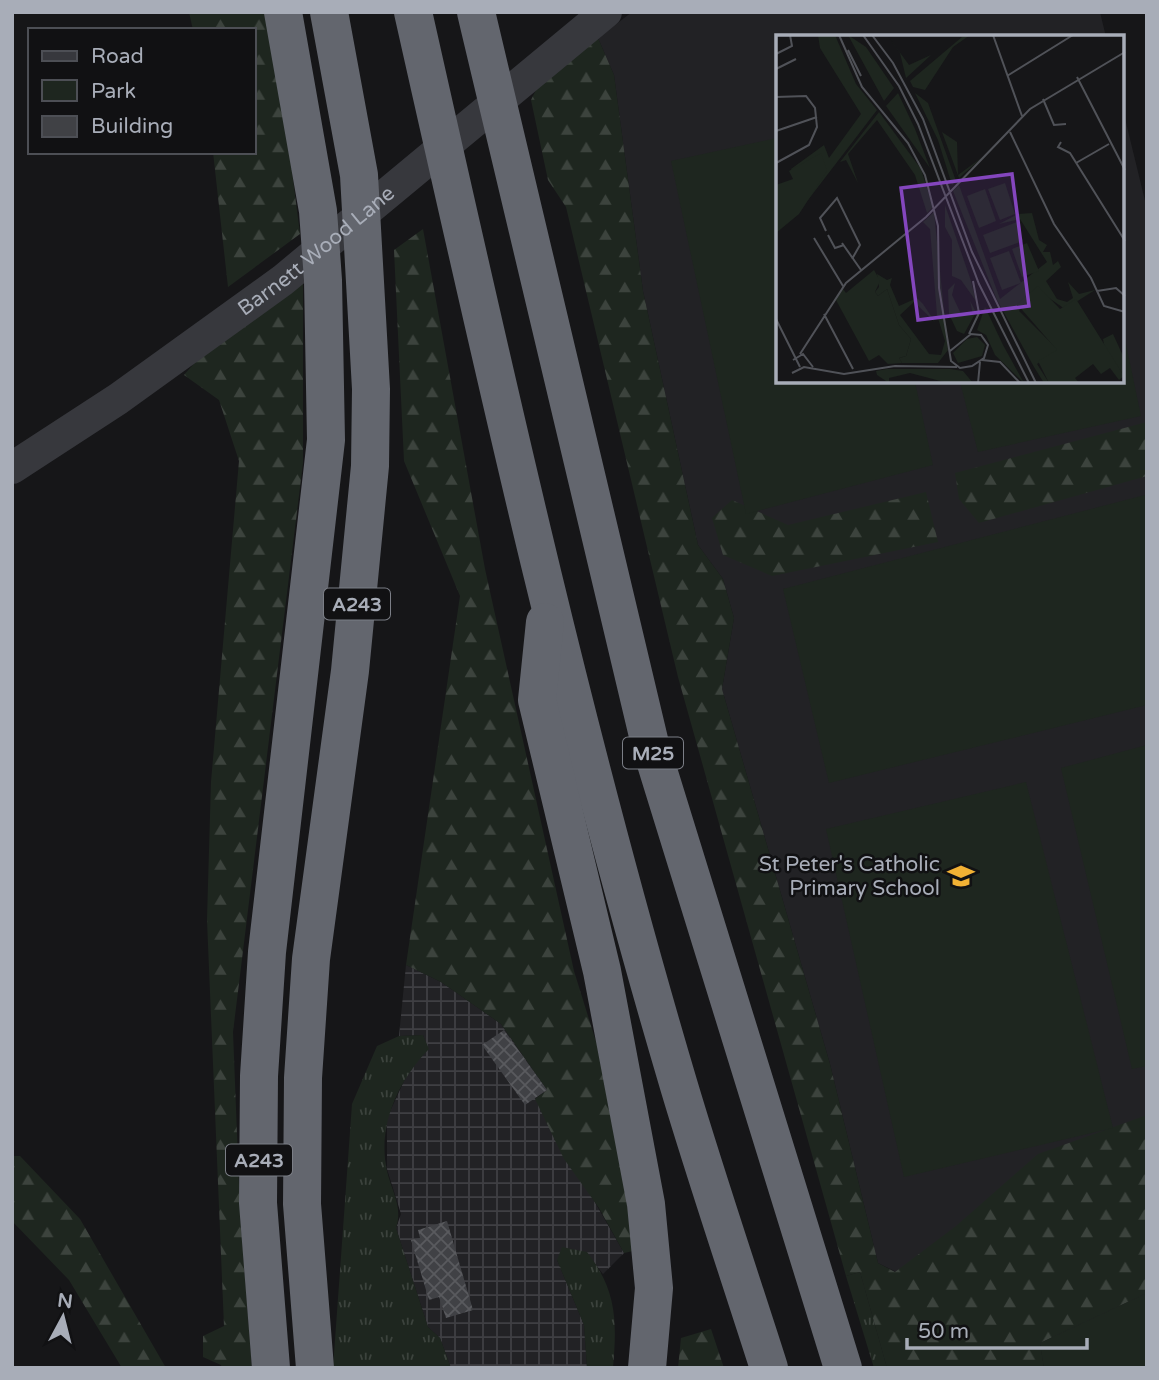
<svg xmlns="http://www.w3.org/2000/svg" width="1159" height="1380" font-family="'Varela Round',sans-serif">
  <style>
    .built { fill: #222225 }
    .industrial { fill: url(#industrial-grid) }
    .grass { fill: url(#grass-tufts) }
    .forest { fill: url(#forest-firs) }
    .park { fill: #1e261f }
    .building { fill: url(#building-cross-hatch) }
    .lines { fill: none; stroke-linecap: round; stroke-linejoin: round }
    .minor { stroke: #37383d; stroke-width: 32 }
    .highway { stroke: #63666e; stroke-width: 38 }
    .labels { text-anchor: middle; stroke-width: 5; stroke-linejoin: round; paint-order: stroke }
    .shield { fill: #111113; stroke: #7b7e86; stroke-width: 2 }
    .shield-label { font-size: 19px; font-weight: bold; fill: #a8adb8 }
    .street-label { font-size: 21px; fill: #a8adb8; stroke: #111113 }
    .poi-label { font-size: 21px; fill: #a8adb8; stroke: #111113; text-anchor: end }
    .inset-road { fill: none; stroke: #505258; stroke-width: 2 }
    .view { fill: #8446be; fill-opacity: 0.15; stroke: #8446be; stroke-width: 3.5 }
    .inset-edge { fill: none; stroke: #a8adb8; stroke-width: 3.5 }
  </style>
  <defs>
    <pattern id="industrial-grid" width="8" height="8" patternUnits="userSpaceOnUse" patternTransform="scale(1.75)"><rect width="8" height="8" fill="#222225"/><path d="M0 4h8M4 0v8" fill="none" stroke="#3f3f43"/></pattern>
    <pattern id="grass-tufts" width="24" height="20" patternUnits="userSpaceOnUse" patternTransform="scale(1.75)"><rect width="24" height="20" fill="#1e261f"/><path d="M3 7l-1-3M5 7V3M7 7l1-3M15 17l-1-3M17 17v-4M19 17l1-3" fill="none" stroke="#3c433d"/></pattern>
    <pattern id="forest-firs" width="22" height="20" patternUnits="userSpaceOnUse" patternTransform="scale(1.75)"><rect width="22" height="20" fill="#1e261f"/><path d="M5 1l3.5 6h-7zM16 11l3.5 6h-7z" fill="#3c433d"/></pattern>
    <pattern id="building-cross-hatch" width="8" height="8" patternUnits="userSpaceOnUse" patternTransform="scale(1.75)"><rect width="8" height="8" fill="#404145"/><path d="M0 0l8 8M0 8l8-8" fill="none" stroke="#595a5e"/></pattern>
  </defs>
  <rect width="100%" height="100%" fill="#161618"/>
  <polygon class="built" points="632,12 1100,12 1106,37 778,37 778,382 1122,382 1122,106 1147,209 1147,1368 1044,1368 1040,1343 878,1263 830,1064 722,689 734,618 723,579 698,545 643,291 614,75 598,38"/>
  <polygon class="industrial" points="406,965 441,982 501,1024 547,1090 535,1098 624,1253 603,1274 586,1252 557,1260 584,1325 587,1368 451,1368 440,1338 428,1327 396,1228 401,1214 387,1169 387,1118 410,1068 428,1049 423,1035 399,1036"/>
  <g class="grass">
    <path d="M423,1035L429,1049C398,1081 377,1126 387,1171C392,1192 403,1207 396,1228L428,1327L440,1338L451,1368H333L352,1104L377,1046L399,1036Z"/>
    <path d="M562,1247L587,1252C617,1291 617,1321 613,1368H587L584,1325L557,1260Z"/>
    <polygon points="860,1272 887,1368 874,1368 846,1276"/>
  </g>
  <g class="forest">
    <polygon points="189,12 268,12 275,38 300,234 228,287 213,152 254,152 254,30 193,30"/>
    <polygon points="598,38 614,75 643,291 698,545 723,579 734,618 722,689 830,1064 878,1263 895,1272 956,1226 1038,1154 1147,1115 1147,1293 1040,1343 1044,1368 887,1368 860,1272 846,1276 678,677 566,207 548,180 531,100 541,80"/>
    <polygon points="423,229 485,569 574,971 597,1045 627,1201 633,1251 624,1253 599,1208 564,1159 535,1099 547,1090 501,1024 441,982 406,965 460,596 404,461 394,250"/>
    <polygon points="303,283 303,463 233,1032 240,1211 252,1368 222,1368 221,1365 203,1357 203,1336 224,1326 207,920 211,782 239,461 219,400 184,375 204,352"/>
    <polygon points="1147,422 1147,476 979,523 959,499 955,473"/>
    <polygon points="926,492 938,542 772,576 723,555 712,518 732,500 788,525"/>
    <polygon points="12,1156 20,1156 80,1219 166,1368 122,1368 69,1280 12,1221"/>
    <polygon points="711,1329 724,1368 678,1368 681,1338"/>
  </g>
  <g class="park">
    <polygon points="777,138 778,382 915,382 933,465 746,514 671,161"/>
    <polygon points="1122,325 1141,416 978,452 960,382 1122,382"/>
    <polygon points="1145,495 1147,705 829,783 783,589"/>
    <polygon points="1147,745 1147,1066 1132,1069 1061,768"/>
    <polygon points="1026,782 1113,1128 904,1177 826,829"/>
    <polygon points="1147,1293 1147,1368 1044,1368 1040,1343"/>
  </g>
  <g class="building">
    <polygon points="504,1030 547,1090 525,1105 482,1045"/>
    <polygon points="447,1221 473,1310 446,1318 439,1297 429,1300 411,1240 420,1238 418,1230"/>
  </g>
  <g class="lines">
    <path class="minor" id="s1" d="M12,468L118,399L283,280L606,12"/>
    <g class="highway">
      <path d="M413,12C494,372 574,733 679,1086C707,1180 739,1274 769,1368"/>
      <polyline points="476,12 650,744 843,1368"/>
      <polyline points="545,622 537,700 602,971 646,1204 654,1288 647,1368"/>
      <polyline points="271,1368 258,1203 259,1076 267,952 326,440 323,280 318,211 283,12"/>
      <polyline points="315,1368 302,1204 303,1078 311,959 350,671 370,466 371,389 359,175 329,12"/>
    </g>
  </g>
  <defs>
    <symbol id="school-bare" viewBox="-9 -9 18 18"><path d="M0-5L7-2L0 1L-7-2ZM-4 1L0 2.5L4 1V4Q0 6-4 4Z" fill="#f2b134" stroke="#111113" stroke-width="2.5" paint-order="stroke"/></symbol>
  </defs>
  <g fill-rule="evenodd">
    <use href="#school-bare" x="942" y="857" width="38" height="38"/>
  </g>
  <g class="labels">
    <g class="shield">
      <rect x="324" y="588.5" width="66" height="31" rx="5"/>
      <rect x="623" y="737.5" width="60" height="31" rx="5"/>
      <rect x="226" y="1144.5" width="66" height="31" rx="5"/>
    </g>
    <g class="shield-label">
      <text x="357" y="611">A243</text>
      <text x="653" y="760">M25</text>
      <text x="259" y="1167">A243</text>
    </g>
    <g class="street-label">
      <text dy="7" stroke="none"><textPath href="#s1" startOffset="374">Barnett Wood Lane</textPath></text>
    </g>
    <g class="poi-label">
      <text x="940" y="871">St Peter's Catholic<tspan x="940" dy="24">Primary School</tspan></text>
    </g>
  </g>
  <g transform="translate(776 35)">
    <rect width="348" height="348" fill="#161618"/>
    <path d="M111,0L133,30L155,20L130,43L124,18ZM179,248L176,260L186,281L197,280L194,266L200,277L188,299L181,296L173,279L172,255Z" fill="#1e261f"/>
    <path d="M42,0H59L80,49L101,75L32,165L15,134L48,110L53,123L85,79L44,13ZM72,0L90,12L118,53L108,66ZM194,0L177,12L149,55L137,52L134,46L186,2ZM122,58L139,94L154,133L110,71ZM139,58L152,68L180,146L176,150L162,105ZM103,77L145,134L157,172L151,178L139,140L101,85L72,119L82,148L70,125L64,127ZM166,97L181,107L182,140L208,121L183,143ZM183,150L224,264L271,227L244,184L223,189L242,179L256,178L263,205L271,210L267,217H274L277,230L282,226L285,232L270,246L281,264L291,267L297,263L292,247L303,259L319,255L289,274L267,259H257L243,276L282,315L261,329L273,348H268L258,332L221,265L177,156ZM169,170L195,246L200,266L185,245L176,241V205L169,192ZM158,177L172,315L162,328H126L123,323L130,321L135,304L123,290L111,254L102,261L99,257L103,252L101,239L111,245L116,243L114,250L123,271L141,263L147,269L159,287L138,267L124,280L153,319L165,320L169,306L161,280L154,194L147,187ZM209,272L227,310L248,348L219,320L210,300L201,295ZM337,299L348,323V341L329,314L327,304ZM201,302L209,310L206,321L182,328L177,318L191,304ZM111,334H174L187,336L197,348H172L134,338L113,343V348L101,340L100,336Z" fill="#1e261f"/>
    <path d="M45,118L51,136L23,179L0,198V150L17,144L13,136ZM229,148L239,179L224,185L212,154ZM209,154L220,186L203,193L191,161ZM241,187L247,206L214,218L207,200ZM251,208L263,236L246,242L236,214ZM233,216L245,248L226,255L214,223ZM262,251L284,274L300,264L348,341L343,345L334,333L325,339L317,329L299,343L303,348H273L262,326L281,315L241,269Z" fill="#1e261f"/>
    <path d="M98,235L104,246L99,257L102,261L111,254L123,290L135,304L130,321L123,323L126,328L112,329L103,320L93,326L60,265L67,254L70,258Z" fill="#1e261f"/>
    <path class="inset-road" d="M63,0L86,52L132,108L149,140L162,191L163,253L175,326L184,333L196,331L208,323L212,310L205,300L195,299L174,316M87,0L123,51L142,89L203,249L253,348M96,0L117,28L147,84L196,217L260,348M217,0L246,81M72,15L85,41M0,19L16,11L14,0M0,34L20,24M231,41L297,0M301,42L349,135M0,62L30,61L39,73L41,92L33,110L0,128M267,64L278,90L290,89M0,96L41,82M234,97L278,189L315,243L328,271L349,277M285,107L282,112L294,118L349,206M300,128L333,109M50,196L44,183L61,163L84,210L76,224M52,200L59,213L68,210M38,203L67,251M66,208L85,235M321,256L340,253L349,261M48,279L77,334M0,284L24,332M193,299L203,278L197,246M24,319L70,248L150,182L254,74L349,17M17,325L27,319L37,332M206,325L224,327L244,348M16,338L28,332L68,339L119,331L181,332M202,348L204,327"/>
    <path class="view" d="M236,139L253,271L142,285L125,153Z"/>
    <rect width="348" height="348" class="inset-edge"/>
  </g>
  <rect width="1159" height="1380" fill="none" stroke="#a8adb8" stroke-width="28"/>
  <rect x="28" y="28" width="228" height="126" fill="#111113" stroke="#4d4f55" stroke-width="2"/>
  <rect x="42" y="51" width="35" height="10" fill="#37383d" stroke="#4d4f55" stroke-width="2"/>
  <text x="91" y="63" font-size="21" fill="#a8adb8">Road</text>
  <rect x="42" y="80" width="35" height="21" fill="#1e261f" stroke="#4d4f55" stroke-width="2"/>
  <text x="91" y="98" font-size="21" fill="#a8adb8">Park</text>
  <rect x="42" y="116" width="35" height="21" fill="#404145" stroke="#4d4f55" stroke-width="2"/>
  <text x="91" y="133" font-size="21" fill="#a8adb8">Building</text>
  <g transform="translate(63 1317) rotate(7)" stroke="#111113" stroke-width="5" paint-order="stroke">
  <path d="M0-5L12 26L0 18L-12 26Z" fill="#a8adb8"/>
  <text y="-10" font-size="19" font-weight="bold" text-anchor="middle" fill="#a8adb8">N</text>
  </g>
  <path d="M907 1338v10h180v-10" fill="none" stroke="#a8adb8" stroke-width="3.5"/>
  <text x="918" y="1338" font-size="21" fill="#a8adb8" stroke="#111113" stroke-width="5" paint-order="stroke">50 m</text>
</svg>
